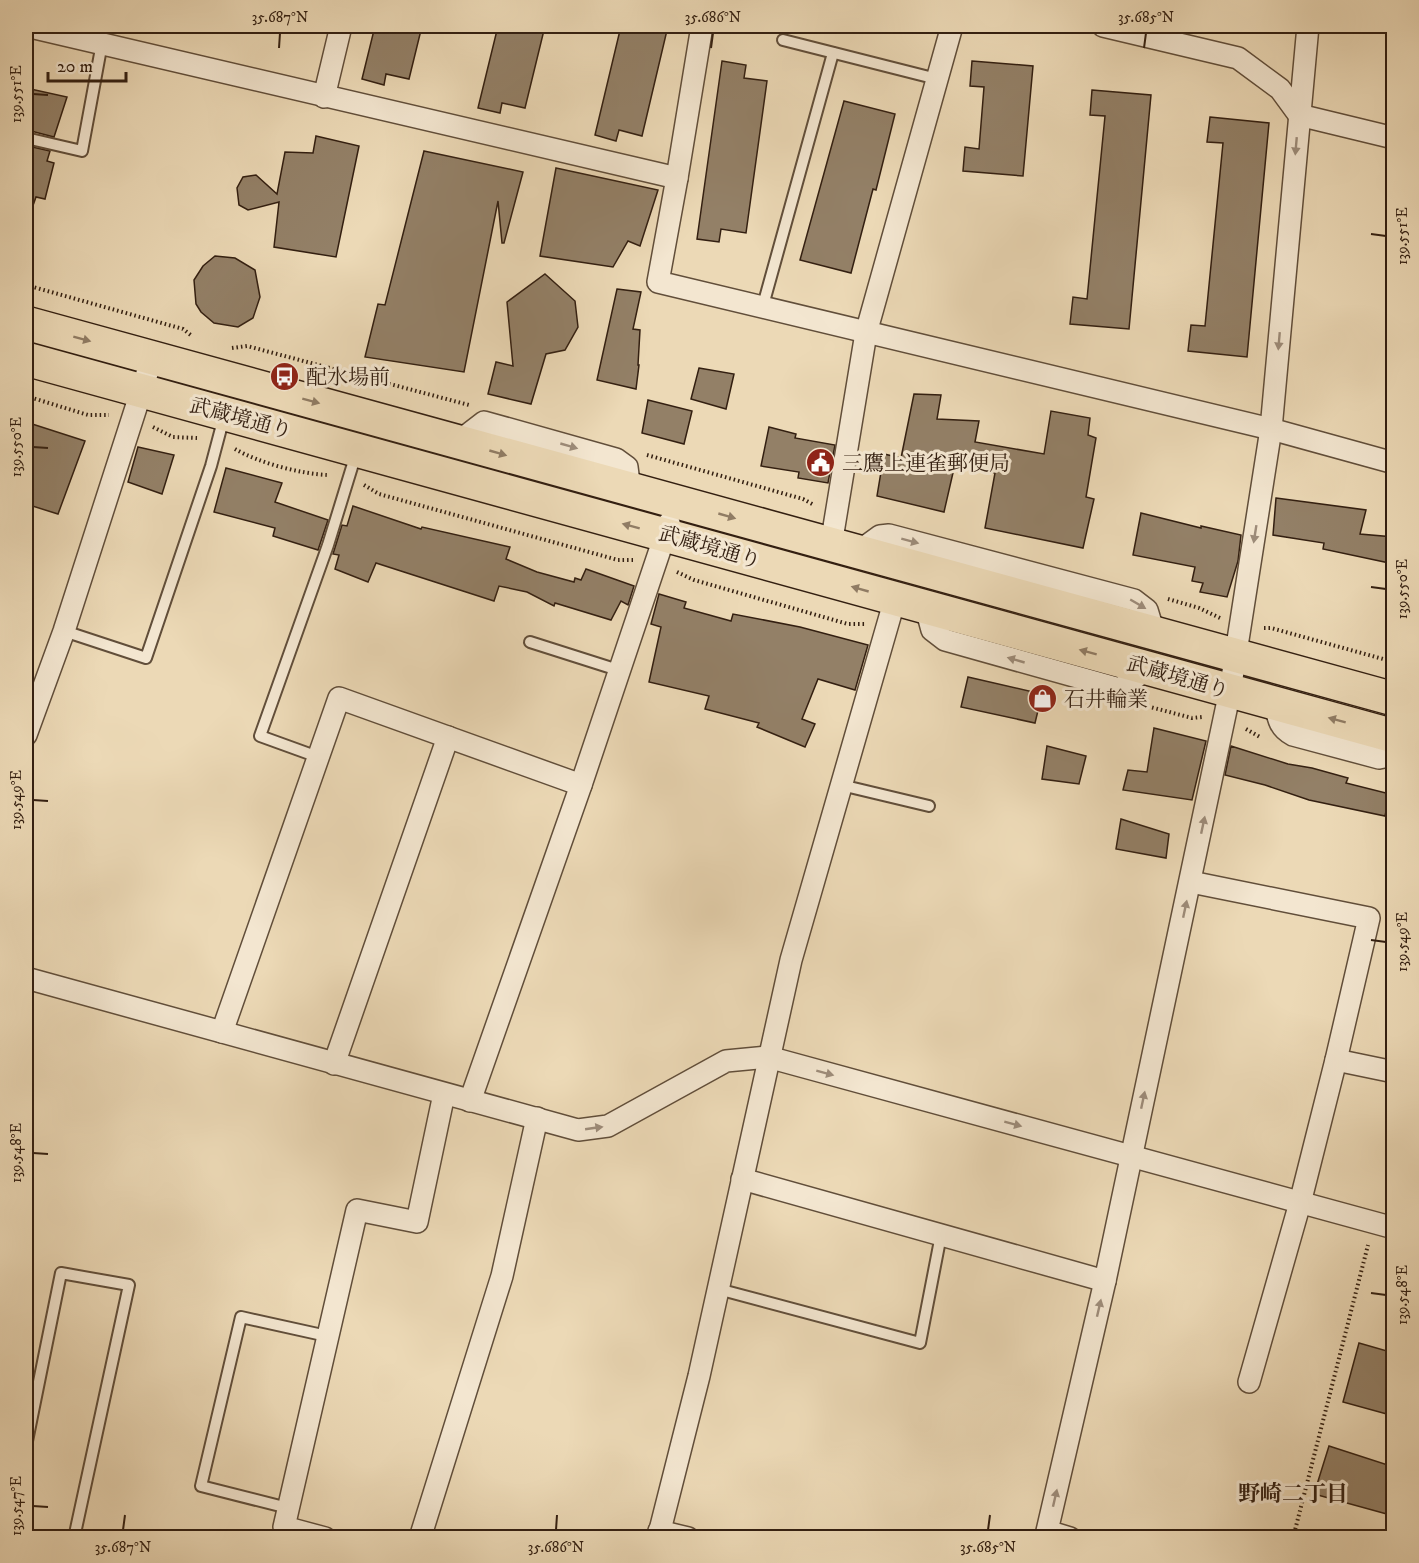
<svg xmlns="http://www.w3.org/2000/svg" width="1419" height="1563" font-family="'IM FELL DW Pica','Noto Serif JP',serif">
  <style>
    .building { fill: #938067; stroke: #331f11; stroke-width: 1.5 }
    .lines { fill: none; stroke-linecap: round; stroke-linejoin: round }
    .service-casing { stroke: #614e3a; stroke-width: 14 }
    .minor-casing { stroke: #614e3a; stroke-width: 24 }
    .primary-casing { stroke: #331f11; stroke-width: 36 }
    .path { stroke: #331f11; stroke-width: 4; stroke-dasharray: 1.5 3; stroke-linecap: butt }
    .service { stroke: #f3e6d0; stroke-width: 10 }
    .minor { stroke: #f3e6d0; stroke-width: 21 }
    .primary { stroke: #ecd9b6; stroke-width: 33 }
    .oneway { fill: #9d8c7a }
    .oneway2 { fill: #907c64 }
    .ticks { fill: none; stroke: #331f11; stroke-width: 2 }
    .labels { text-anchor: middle; stroke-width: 6; stroke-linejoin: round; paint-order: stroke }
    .poi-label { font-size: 21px; fill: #331f11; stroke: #f3e6d0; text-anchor: start }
    .street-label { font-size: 21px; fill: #331f11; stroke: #f3e6d0 }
    .neighbourhood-label { font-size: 22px; font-weight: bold; fill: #331f11; stroke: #f3e6d0 }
    .neatline { fill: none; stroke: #331f11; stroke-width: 2 }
    .ticks-label { font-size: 15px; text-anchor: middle; fill: #331f11 }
  </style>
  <rect width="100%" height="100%" fill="#ecd9b6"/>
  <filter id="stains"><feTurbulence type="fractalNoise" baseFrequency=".00333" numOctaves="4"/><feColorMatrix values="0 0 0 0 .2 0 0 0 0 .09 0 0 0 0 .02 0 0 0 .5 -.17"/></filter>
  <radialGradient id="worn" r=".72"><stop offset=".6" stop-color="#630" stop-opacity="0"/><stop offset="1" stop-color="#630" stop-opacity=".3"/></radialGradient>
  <g class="building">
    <polygon points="375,26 422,26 409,79 386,74 384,85 362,79"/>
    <polygon points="498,26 545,26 525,108 502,103 500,113 478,108"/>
    <polygon points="621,26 668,26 642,136 619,130 616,141 595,135"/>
    <polygon points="722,61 746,65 744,78 767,81 746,233 721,229 719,242 697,239"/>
    <polygon points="972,61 1033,66 1023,176 963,171 965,147 979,149 984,87 970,86"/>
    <polygon points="26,88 67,97 54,137 31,131 32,125 26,124"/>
    <polygon points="1092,90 1151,95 1129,329 1070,324 1073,297 1087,299 1105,116 1090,115"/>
    <polygon points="844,101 895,114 876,190 873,189 851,273 800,260"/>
    <polygon points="1210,117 1269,123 1247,357 1188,351 1191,325 1205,326 1223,143 1207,142"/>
    <polygon points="316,136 359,146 336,257 274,247 279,202 248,210 239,205 237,188 243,177 256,175 277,194 285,152 313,153"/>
    <polygon points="28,146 50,151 47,161 54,163 45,199 36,197 30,214 26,213 26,155"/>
    <polygon points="424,151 523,172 504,243 502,243 498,201 464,372 365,357 378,304 385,305"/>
    <polygon points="556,168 658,190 640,246 628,241 613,267 540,256"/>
    <polygon points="215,256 235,258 255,270 260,297 253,318 238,327 214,323 201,312 196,304 194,280 203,266"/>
    <polygon points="545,274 575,301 578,327 565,350 546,354 531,404 488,394 496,362 513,366 507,302"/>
    <polygon points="617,289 641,292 633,329 640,330 638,365 639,365 636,389 597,380"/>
    <polygon points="699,368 734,374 726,409 691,399"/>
    <polygon points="914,394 941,395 937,419 979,421 975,442 1044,454 1051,411 1090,418 1088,435 1096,438 1086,497 1094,499 1083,548 985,528 995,473 955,464 944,512 877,496 884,454 901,458"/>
    <polygon points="648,400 692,411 684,444 642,433"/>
    <polygon points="26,422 85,441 58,514 26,504"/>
    <polygon points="769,427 796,434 795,438 835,445 828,483 798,478 799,472 761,466"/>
    <polygon points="138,447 174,455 162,494 128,482"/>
    <polygon points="226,468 282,483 275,502 328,520 318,550 273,536 275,528 214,512"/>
    <polygon points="1276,498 1366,510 1360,534 1394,537 1394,564 1323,549 1324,543 1273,535"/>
    <polygon points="353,506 421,529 422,527 510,547 506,559 537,572 574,582 575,578 581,580 586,569 634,586 628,605 621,601 611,620 555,603 554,606 527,592 499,586 494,601 376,563 368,582 335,569 339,555 333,554 342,525 347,526"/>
    <polygon points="1141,513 1201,528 1201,526 1241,535 1238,561 1227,597 1200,592 1203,583 1192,581 1195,567 1133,555"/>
    <polygon points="659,594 686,602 684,608 731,621 733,614 800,627 868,645 855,690 818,679 802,719 815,724 805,747 757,727 759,723 705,709 709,696 649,682 661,627 651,624"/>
    <polygon points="968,677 1042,694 1035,723 961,707"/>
    <polygon points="1154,728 1206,741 1192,800 1123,790 1128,770 1147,772"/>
    <polygon points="1047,746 1086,756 1079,784 1042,779"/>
    <polygon points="1231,746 1288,764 1312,768 1348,778 1346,783 1390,794 1385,816 1309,800 1265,785 1225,775"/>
    <polygon points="1121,819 1169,834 1166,858 1116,849"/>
    <polygon points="1359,1343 1394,1353 1394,1416 1343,1402"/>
    <polygon points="1329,1446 1394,1467 1394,1516 1314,1494"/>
  </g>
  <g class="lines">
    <defs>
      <g id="service">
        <polyline points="783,40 937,79"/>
        <polyline points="26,138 82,151 102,43"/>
        <polyline points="762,309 833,53"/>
        <polyline points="64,631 146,658 211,466 224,417"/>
        <polyline points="530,642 618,670"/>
        <polyline points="318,757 260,736 328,545 356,454"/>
        <polyline points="841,785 929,806"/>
        <polyline points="718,1289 920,1343 941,1235"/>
        <polyline points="26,1446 61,1273 129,1285 74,1538"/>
        <polyline points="288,1508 201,1486 241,1317 327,1336"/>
      </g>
      <g id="minor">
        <polyline points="26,26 677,178"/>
        <polyline points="702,26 677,178 658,282 1271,429 1394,463"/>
        <polyline points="1103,26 1238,58 1280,89 1299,115 1394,138"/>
        <polyline points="324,97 341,26"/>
        <polyline points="458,442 484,422 616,459 627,467 630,490"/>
        <polyline points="831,545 866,333 952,26"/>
        <polyline points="858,552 880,536 889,535 1134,600 1147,610 1154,633"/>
        <polyline points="926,608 932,630 945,640 1120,689 1148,668"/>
        <path d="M1275,703C1278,718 1279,728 1293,735L1379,758L1394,755"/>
        <polyline points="26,735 64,631 152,358"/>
        <polyline points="1191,882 1369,918 1336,1060 1300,1203 1249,1382"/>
        <polyline points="26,978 578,1130 608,1126 726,1061 768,1057 1394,1228"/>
        <polyline points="222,1032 339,698 581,785"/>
        <polyline points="1336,1060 1394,1072"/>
        <polyline points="334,1064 448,737"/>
        <polyline points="470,1101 581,785 669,523"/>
        <polyline points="742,1179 1105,1281"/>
        <polyline points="659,1531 688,1538"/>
        <polyline points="325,1538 284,1527 357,1210 417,1222 444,1094"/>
        <polyline points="420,1538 502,1276 537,1118"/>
        <polyline points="658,1538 699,1376 791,960 895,599"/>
        <polyline points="1070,1538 1047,1531 1105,1281 1230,691 1271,429 1308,26"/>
      </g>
      <g id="primary">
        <polyline points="26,323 1394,699"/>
        <polyline points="26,359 1394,736"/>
      </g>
    </defs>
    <use href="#service" class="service-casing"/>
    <use href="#minor" class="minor-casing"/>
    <use href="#primary" class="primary-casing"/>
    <g class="path">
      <polyline points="26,285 183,329 192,336"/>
      <polyline points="232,348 247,346 469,405"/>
      <polyline points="26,396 88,415 109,415"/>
      <polyline points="153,427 173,437 197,438"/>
      <path d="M235,449C259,463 301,474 328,475"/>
      <polyline points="647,455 803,499 814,505"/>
      <polyline points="364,485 379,494 618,560 633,560"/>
      <polyline points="677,572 694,580 848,624 866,624"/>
      <polyline points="1168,599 1199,608 1220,618"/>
      <polyline points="1264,628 1271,628 1394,662"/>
      <polyline points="1139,704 1192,718 1202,717"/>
      <polyline points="1246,729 1260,737"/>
      <polyline points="1293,1538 1368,1245"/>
    </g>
    <use href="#service" class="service"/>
    <use href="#minor" class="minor"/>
    <use href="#primary" class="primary"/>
  </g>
  <defs><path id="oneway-solid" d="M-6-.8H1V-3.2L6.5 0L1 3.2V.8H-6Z" transform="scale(1.5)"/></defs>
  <g class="oneway">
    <use href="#oneway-solid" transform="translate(1296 146) rotate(95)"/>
    <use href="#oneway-solid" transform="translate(1279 341) rotate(95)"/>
    <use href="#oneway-solid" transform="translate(569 446) rotate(16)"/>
    <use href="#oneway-solid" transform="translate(1255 534) rotate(99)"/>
    <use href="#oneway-solid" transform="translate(910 541) rotate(15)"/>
    <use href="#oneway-solid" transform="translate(1138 604) rotate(30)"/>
    <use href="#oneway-solid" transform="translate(1016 660) rotate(-164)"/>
    <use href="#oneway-solid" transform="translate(1203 825) rotate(-78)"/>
    <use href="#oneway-solid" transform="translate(1185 909) rotate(-78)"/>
    <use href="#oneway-solid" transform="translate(825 1073) rotate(15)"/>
    <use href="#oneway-solid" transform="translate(1143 1100) rotate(-78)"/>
    <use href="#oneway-solid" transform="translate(1013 1124) rotate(15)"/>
    <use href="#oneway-solid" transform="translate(594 1128) rotate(-8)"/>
    <use href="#oneway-solid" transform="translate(1099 1308) rotate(-77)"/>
    <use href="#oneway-solid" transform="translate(1055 1498) rotate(-77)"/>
  </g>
  <g class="oneway2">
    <use href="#oneway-solid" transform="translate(82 339) rotate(15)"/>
    <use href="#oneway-solid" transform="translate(311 401) rotate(15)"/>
    <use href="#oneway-solid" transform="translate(498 453) rotate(16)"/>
    <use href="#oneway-solid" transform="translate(727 516) rotate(16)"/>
    <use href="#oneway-solid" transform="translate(631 526) rotate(-165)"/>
    <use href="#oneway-solid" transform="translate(860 589) rotate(-164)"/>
    <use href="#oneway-solid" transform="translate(1088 652) rotate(-165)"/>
    <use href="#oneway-solid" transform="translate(1337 720) rotate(-165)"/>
  </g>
  <path class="ticks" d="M279,48L280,33M711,48L713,33M1144,48L1146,33M33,94L48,95M1371,234L1386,236M33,447L48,448M1371,587L1386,589M33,800L48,801M1371,940L1386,942M33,1153L48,1154M1371,1293L1386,1295M33,1506L48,1507M123,1530L125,1515M556,1530L557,1515M988,1530L990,1515"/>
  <defs>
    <symbol id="bus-disc" viewBox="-11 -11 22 22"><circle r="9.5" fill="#8f2418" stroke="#f3e6d0"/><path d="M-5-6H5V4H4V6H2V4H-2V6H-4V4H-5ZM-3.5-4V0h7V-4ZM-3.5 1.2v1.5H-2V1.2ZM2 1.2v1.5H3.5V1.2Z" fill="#fff"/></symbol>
    <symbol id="civic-disc" viewBox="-11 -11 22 22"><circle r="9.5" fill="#8f2418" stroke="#f3e6d0"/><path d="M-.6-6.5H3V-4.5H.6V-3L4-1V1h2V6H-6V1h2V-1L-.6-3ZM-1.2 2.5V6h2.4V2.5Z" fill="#fff"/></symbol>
    <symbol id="shop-disc" viewBox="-11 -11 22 22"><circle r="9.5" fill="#8f2418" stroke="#f3e6d0"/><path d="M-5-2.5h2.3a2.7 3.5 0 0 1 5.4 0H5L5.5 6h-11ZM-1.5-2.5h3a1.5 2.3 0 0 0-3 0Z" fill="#fff"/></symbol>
  </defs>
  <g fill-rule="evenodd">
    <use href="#bus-disc" x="268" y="360" width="33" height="33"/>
    <use href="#civic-disc" x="804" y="446" width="33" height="33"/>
    <use href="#shop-disc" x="1026" y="682" width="33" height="33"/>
  </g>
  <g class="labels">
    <g class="poi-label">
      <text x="306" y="384">配水場前</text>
      <text x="842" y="470">三鷹上連雀郵便局</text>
      <text x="1064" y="706">石井輪業</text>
    </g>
    <g class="street-label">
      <text transform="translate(241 418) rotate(15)" y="7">武蔵境通り</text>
      <text transform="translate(710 547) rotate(16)" y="7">武蔵境通り</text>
      <text transform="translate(1178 677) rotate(16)" y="7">武蔵境通り</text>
    </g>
    <g class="neighbourhood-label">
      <text x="1293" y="1501">野崎二丁目</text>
    </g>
  </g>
  <rect width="1419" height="1563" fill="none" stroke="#ecd9b6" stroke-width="66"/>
  <path d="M48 72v9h78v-9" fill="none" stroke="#331f11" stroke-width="3"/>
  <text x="57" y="72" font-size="18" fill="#331f11" stroke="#f3e6d0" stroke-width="4.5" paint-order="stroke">20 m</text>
  <rect x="33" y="33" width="1353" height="1497" class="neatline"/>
  <g class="ticks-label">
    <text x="280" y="22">35.687°N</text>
    <text x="713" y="22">35.686°N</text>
    <text x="1146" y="22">35.685°N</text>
    <text transform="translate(16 94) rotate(-90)" y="5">139.551°E</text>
    <text transform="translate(1402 236) rotate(-90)" y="5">139.551°E</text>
    <text transform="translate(16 447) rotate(-90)" y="5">139.550°E</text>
    <text transform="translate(1402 589) rotate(-90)" y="5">139.550°E</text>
    <text transform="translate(16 800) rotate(-90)" y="5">139.549°E</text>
    <text transform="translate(1402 942) rotate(-90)" y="5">139.549°E</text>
    <text transform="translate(16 1153) rotate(-90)" y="5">139.548°E</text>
    <text transform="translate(1402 1295) rotate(-90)" y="5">139.548°E</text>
    <text transform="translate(16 1506) rotate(-90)" y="5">139.547°E</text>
    <text x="123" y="1552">35.687°N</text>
    <text x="556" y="1552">35.686°N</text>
    <text x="988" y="1552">35.685°N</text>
  </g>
  <rect width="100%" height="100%" filter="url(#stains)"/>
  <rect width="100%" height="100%" fill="url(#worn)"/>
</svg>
